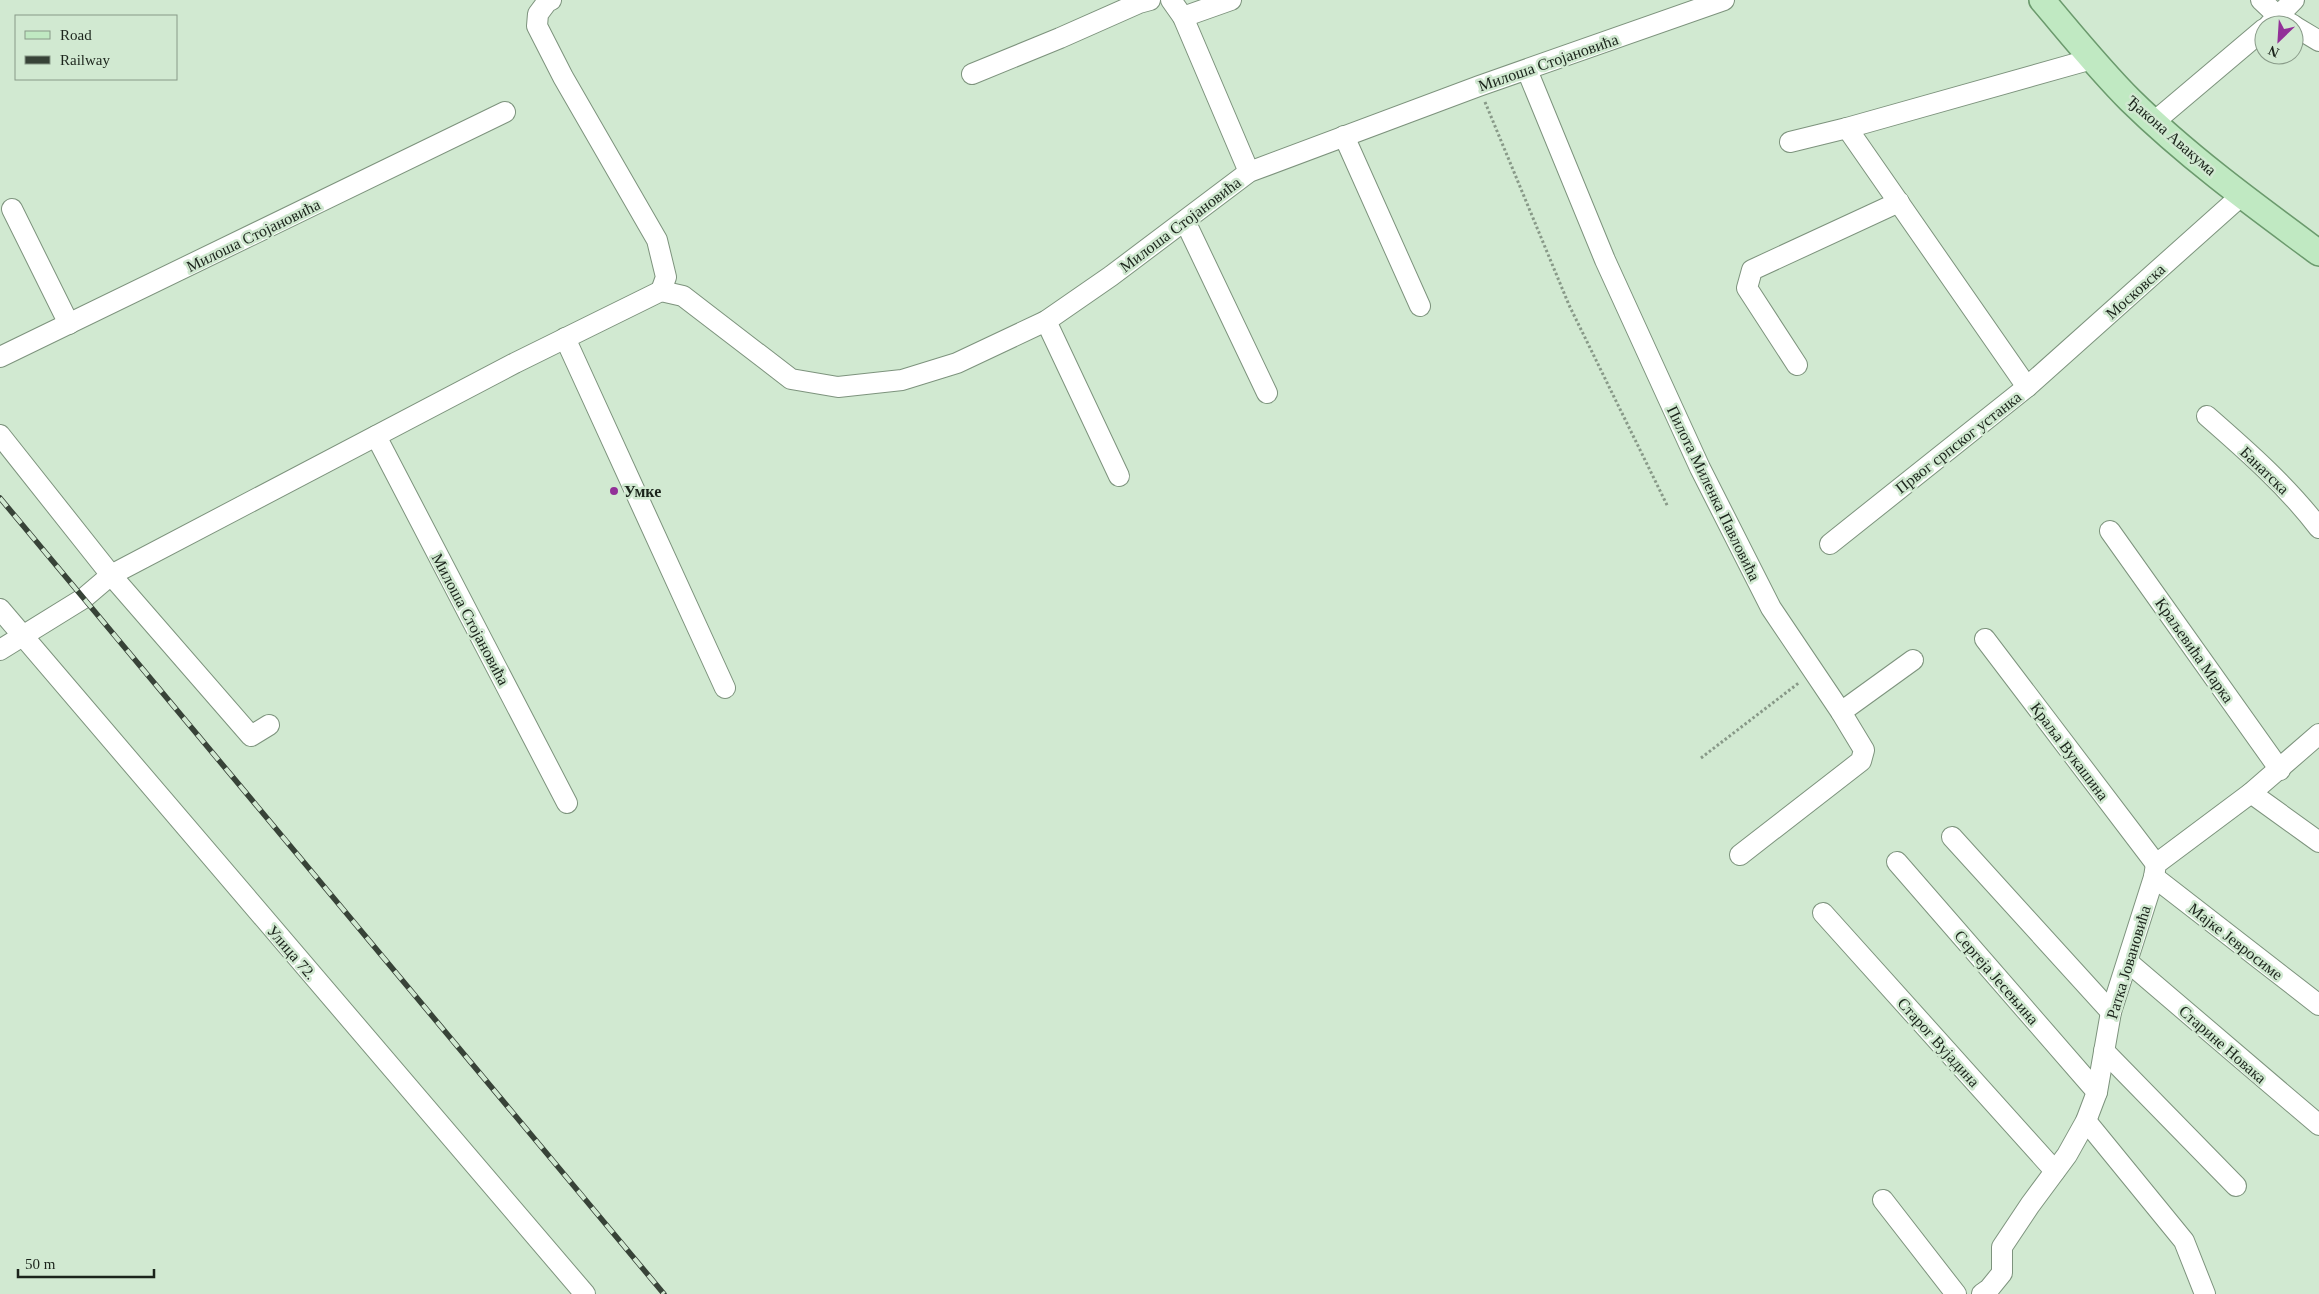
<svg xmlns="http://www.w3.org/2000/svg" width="2319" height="1294" font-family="'Times New Roman',serif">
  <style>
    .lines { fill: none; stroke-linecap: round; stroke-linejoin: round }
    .minor-casing { stroke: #7d937d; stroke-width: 22 }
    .major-casing { stroke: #6b9a6d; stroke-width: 28 }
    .path { stroke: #898; stroke-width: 3; stroke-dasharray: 2.5 2.5; stroke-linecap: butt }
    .minor { stroke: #fff; stroke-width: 20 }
    .major { stroke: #c0e9c2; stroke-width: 25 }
    .rail-casing { stroke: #384338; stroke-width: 5.5 }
    .rail { stroke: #d1e9d1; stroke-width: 4; stroke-dasharray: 11; stroke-linecap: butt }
    .poi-dot { fill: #923098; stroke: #d1e9d1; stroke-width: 2 }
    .labels { text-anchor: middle; stroke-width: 5; stroke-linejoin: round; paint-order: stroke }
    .street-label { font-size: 16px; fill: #1b241b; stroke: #d1e9d1 }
    .poi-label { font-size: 16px; font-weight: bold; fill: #1b241b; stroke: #d1e9d1; text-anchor: start }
  </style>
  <rect width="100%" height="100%" fill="#d1e9d1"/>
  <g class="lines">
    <defs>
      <g id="minor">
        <polyline points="551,0 547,2 538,14 537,26 563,77 657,240 666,277 661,291"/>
        <polyline points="1171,0 1183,17 1249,172"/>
        <polyline points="2261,0 2279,17 2293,25"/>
        <polyline points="1183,17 1231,0"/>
        <polyline points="2269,25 2294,0"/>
        <polyline points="2294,26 2319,41"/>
        <polyline points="1527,70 1605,260 1700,468 1771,608 1841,712 1864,750 1861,761 1740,855"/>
        <polyline points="972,74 1060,38 1139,3 1150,0"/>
        <polyline points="2154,122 2264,29"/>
        <polyline points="1344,136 1420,306"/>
        <polyline points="1790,142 1847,128"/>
        <polyline points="12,209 69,324"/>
        <polyline points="1185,221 1267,393"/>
        <polyline points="1046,321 1119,476"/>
        <polyline points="565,338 725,688"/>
        <polyline points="0,357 505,112"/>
        <polyline points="1797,365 1747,288 1752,270 1899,202"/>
        <polyline points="2027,387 1847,128 2092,59"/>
        <path d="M2207,416C2247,451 2287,486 2319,528"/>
        <polyline points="0,435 111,575 251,736 269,725"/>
        <polyline points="376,436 567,803"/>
        <polyline points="2110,531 2280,770"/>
        <polyline points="1830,544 2027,387 2242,195"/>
        <polyline points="0,609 585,1294"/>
        <polyline points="1985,639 2156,864"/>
        <polyline points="0,650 84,598 111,575 515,363 661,291 683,296 791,379 838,387 902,380 957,363 1046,321 1111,276 1249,172 1479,86 1724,0"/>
        <polyline points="1841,712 1913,660"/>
        <polyline points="2251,793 2319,842"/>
        <polyline points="1952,837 2111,1012"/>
        <polyline points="1897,862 2097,1092"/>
        <polyline points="2154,877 2319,1005"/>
        <polyline points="1823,913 2055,1171"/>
        <polyline points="2128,962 2319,1125"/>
        <polyline points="2104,1051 2236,1186"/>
        <polyline points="2086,1121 2184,1241 2205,1294"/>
        <polyline points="1883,1200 1956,1294"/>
        <polyline points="1982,1294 1989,1289 2002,1273 2002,1247 2030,1205 2067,1155 2086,1121 2097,1092 2111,1012 2154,877 2156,864 2251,793 2319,734"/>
      </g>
      <path id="major" d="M2042,0C2071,34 2099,69 2130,100C2188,157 2254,205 2319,253"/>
    </defs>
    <use href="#minor" class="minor-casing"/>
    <use href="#major" class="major-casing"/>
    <g class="path">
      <polyline points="1485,102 1569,305 1668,507"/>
      <polyline points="1701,758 1800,682"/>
    </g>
    <use href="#minor" class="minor"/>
    <use href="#major" class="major"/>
    <defs>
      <polyline id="rail" points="0,498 664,1294"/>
    </defs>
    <use href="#rail" class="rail-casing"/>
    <use href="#rail" class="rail"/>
  </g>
  <circle class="poi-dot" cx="614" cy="491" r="5"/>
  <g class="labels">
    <g class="street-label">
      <text transform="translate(1548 62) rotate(-19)" y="6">Милоша Стојановића</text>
      <text transform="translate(2172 135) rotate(41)" y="6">Ђакона Авакума</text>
      <text transform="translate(1180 224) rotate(-37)" y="6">Милоша Стојановића</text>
      <text transform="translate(253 235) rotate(-26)" y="6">Милоша Стојановића</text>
      <text transform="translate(2135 291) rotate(-42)" y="6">Московска</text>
      <text transform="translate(1958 442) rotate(-38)" y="6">Првог српског устанка</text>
      <text transform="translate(2265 470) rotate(44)" y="6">Банатска</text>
      <text transform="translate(1714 493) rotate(64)" y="6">Пилота Миленка Павловића</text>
      <text transform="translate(471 619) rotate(62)" y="6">Милоша Стојановића</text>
      <text transform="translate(2195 650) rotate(55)" y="6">Краљевића Марка</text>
      <text transform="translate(2070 751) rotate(53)" y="6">Краља Вукашина</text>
      <text transform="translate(2236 941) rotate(38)" y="6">Мајке Јевросиме</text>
      <text transform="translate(292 952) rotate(49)" y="6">Улица 72.</text>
      <text transform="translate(2128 962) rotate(-73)" y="6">Ратка Јовановића</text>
      <text transform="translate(1997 977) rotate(49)" y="6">Сергеја Јесењина</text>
      <text transform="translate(1939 1042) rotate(48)" y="6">Старог Вујадина</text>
      <text transform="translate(2223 1044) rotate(41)" y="6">Старине Новака</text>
    </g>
    <g class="poi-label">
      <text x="624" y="497">Умке</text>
    </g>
  </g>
  <rect x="15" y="15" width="162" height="65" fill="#d1e9d1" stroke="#889a88"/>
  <rect x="25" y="31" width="25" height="8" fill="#c0e9c2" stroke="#889a88"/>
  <text x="60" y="40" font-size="15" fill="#1b241b">Road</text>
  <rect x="25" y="56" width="25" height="8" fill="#384338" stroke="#889a88"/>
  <text x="60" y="65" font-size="15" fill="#1b241b">Railway</text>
  <g transform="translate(2279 40) rotate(205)"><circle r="24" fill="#d1e9d1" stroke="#889a88"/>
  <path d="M0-4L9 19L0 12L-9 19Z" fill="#923098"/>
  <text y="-8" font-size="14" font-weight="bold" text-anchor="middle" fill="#1b241b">N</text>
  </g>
  <path d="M18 1269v8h136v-8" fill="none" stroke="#1b241b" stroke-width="2.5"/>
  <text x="25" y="1269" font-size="15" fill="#1b241b" stroke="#d1e9d1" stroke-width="4" paint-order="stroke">50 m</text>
</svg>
